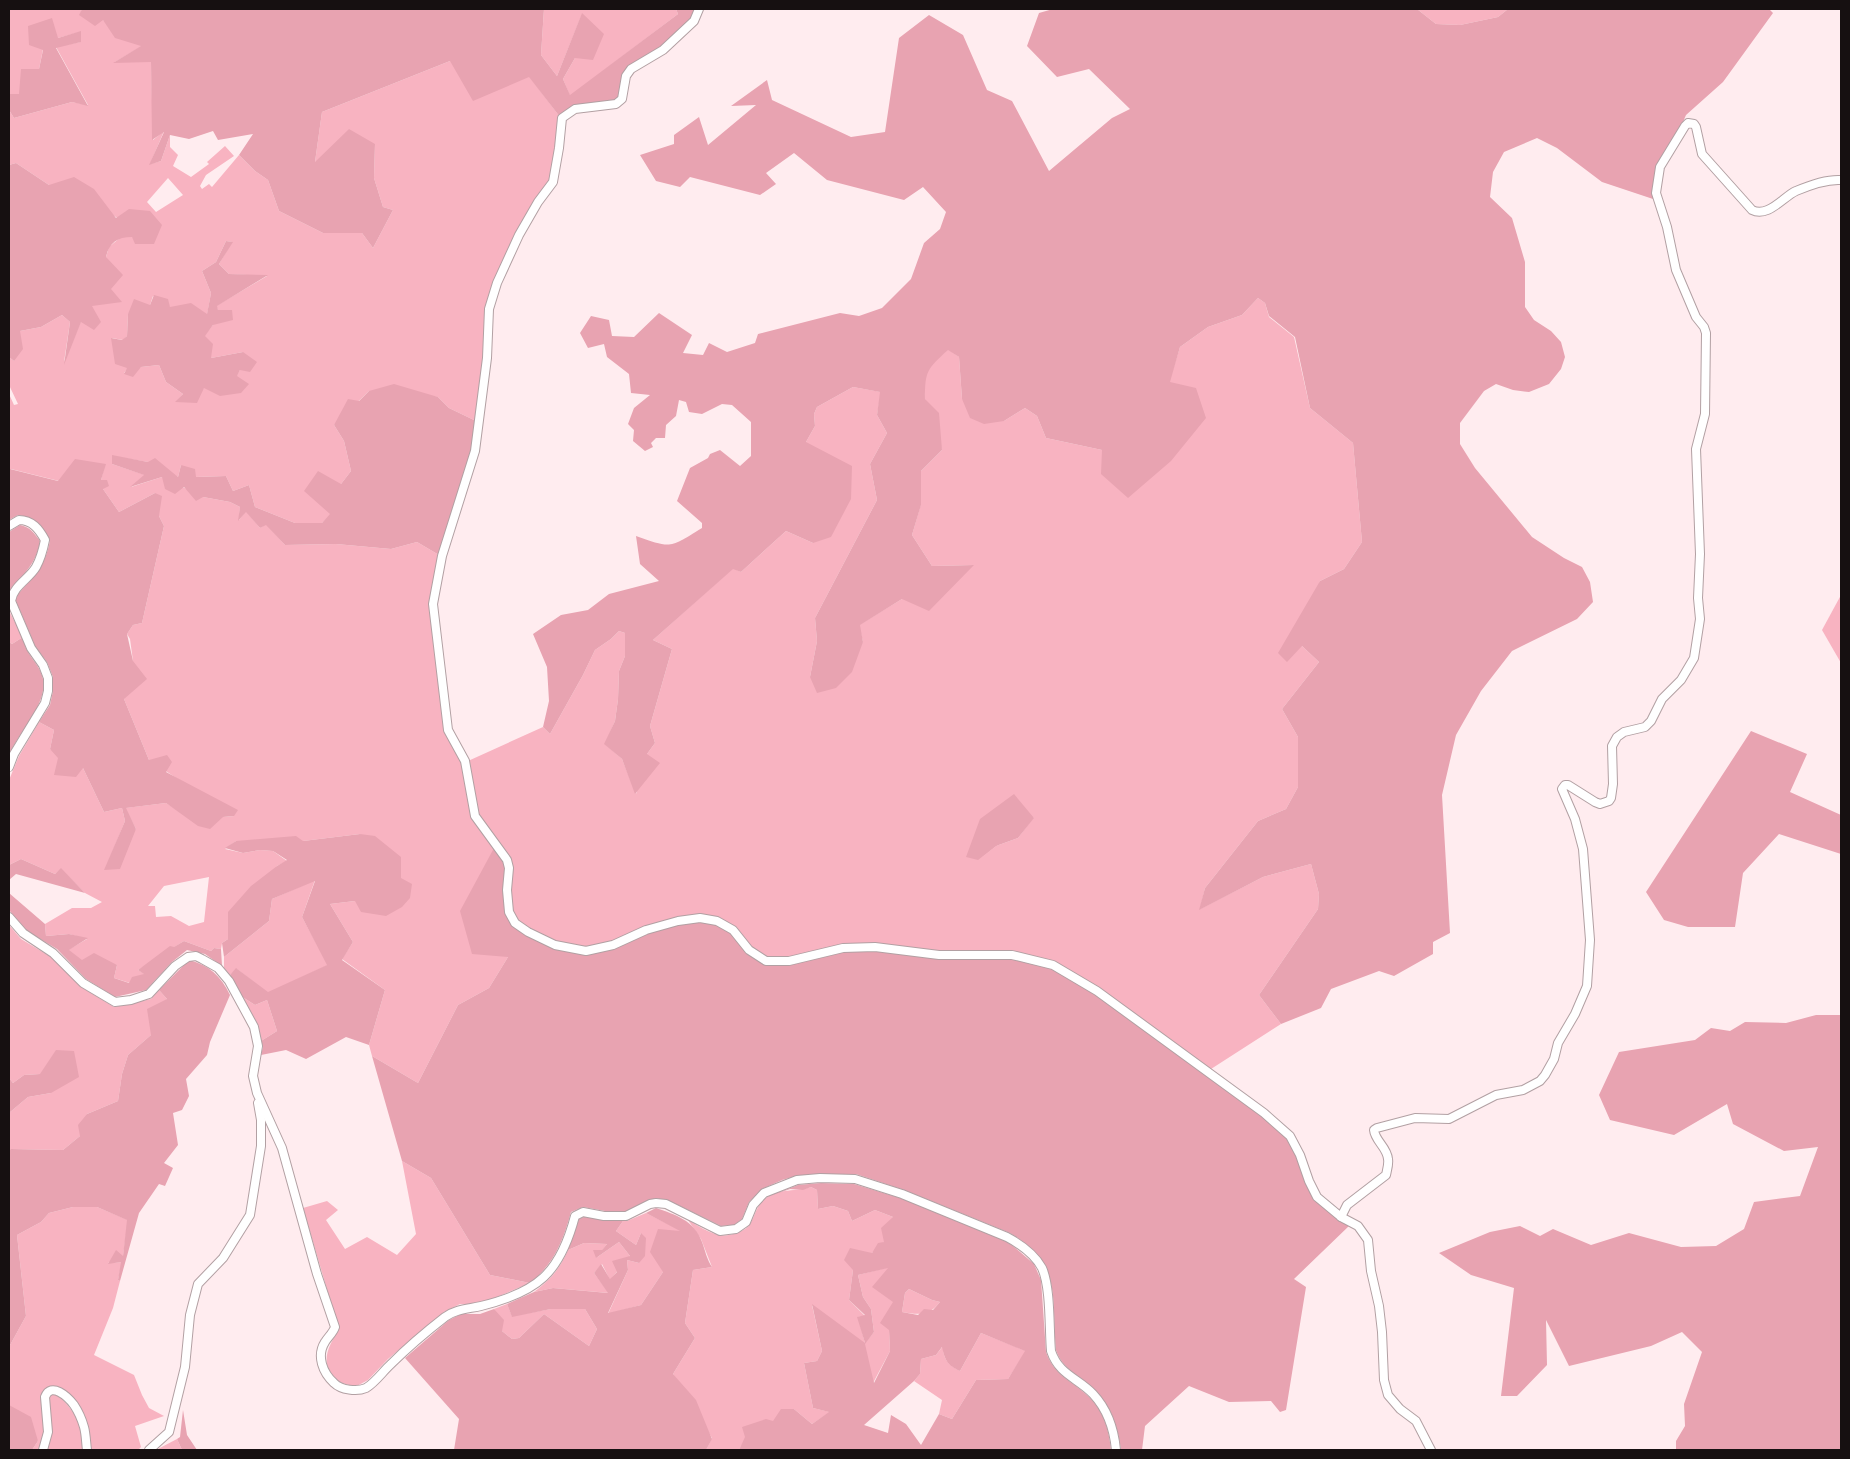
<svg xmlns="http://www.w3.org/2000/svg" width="1850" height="1459" font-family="'Golos Text',sans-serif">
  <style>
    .green { fill: #f8b3c1; fill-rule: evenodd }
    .forest { fill: #e8a3b1; fill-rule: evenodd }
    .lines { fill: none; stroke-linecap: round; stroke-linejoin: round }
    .minor-casing { stroke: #b2a0a3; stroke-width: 10 }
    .minor { stroke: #fff; stroke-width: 8 }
  </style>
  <rect width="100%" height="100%" fill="#ffecef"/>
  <g class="green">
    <path d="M9,9H82L80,15L103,20L142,46L115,62H151L153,140L164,131L150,164L161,161L170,135V147L178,155L173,166L191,177L209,164L207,162L225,146L234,156L206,175L200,186L202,189L209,184L212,187L239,155L255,171L268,180L279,211L323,233H362L373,248L393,210L383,207L374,178L375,144L315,162L322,112L450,61L529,76L560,117L556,148L550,181L495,282L476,421L449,408L438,397L369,391L334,425L344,441L351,471L341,484L331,515L322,523H295L255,507L249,485L233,491L226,476L195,477L181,465L178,477L148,462L112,456V464L145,475L131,487L162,477L203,497L230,502L240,507L239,520L246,511L260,528L266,524L285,545L336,544L391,549L417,542L439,555L433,584L445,730L462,763L472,817L494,848L508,957L489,988L458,1005L418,1083L372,1056L369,1045L385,990L342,959L353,942L330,904L355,901L401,878L360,834L303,841H236L225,849L243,853L260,850L273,851L287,861L277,866L228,939L222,943L221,949L214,948L211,951L184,941L138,970L145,974L130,983L114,978L117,965L82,961L68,950L87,939L69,934L46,936L45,924L72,908H91L102,902L85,893L61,869L55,874L21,859L9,865V780L19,756L39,722L54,730L50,749L83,768L104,812L122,808L125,821L105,870L136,829L125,808L166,803L179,811L223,817L234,816L149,760L124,699L133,661L130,639L127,634L133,625L142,623L164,526L159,516L155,493L119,512L103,489L101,480L105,464L59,481L11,469L9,471V394L14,405L18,404L9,385V357L14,361L20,331L41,327L62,315L70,322L64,362L81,321L91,306L111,289L106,257L109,247L121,237H132L154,244L113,215L49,185L16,163L9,165V110L14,118L72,102L88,105L56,47L80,42V32L58,38L43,49L39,69L19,94H9ZM168,178L183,195L156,212L147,202ZM226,241L232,242L219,264L229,274L267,276L216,306L218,310L213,325L204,336L211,358L243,352L240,370L236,377L204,388L176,402L183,394L166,382L159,365L141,367L124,373L128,368L112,338L123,340L127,336L128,314L150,305L153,296L170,307L207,315L211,293L202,271L216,262ZM209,877L204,922L189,926L171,916L156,917L155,906H148L164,886Z"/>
    <polygon points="544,9 676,9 678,14 570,96 563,79 575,58 582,14 557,76 541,55"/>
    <polygon points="1417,9 1508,9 1498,17 1460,25 1436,24"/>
    <path d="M1258,298L1265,303L1269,317L1294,337L1310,408L1353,443L1362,542L1344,569L1320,581L1302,646L1319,662L1282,709L1298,737V787L1286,809L1258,821L1205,888L1200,909L1263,877L1311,864L1319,894L1318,909L1259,995L1281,1024L1211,1069L1120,1005L789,958H767L612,942L586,948L556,942L530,930L517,921L512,911L510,889L512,868L478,815L468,761L543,727L550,734L583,675L595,650L611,639L619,631L625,633V656L619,671L618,699L615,721L605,744L622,759L636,794L647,754L655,743L650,726L672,649L653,640L733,568L741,572L786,531L813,543L806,442L815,426L814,414L817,407L853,387L881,392L877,415L887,433L870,464L877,500L815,618L817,641L810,677L863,642L859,625L902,599L973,565L932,566L912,535L921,504V471L942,450C934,425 914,390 930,366C935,360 942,355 948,349L959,357L962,399L1004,421L1025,408L1037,416L1046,438L1102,450L1169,382L1180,347L1208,327L1242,315ZM1034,817L1018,838L996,846L978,860Z"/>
    <polygon points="1841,595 1841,663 1822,630"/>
    <polygon points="9,611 23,637 12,644 9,642"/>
    <polygon points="315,880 302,917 328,965 268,993 237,969 230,975 224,968 224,957 269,921 272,899"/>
    <polygon points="9,925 21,939 51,957 81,987 114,1007 151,999 159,990 167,999 151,1035 128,1055 122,1074 118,1101 87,1114 80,1136 63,1150 12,1149 9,1150 9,1113 28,1097 51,1093 40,1074 24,1075 13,1083 9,1078"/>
    <polygon points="241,996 255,1005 267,1000 277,1031 261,1041 258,1025"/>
    <path d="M402,1161L431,1178L490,1275L530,1283L478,1305L460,1304L444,1312L388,1359L368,1380L355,1387C351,1385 344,1384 340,1382C318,1367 327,1347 339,1330L303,1208L327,1201L338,1210L326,1220L345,1249L367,1237L397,1255L416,1234Z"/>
    <path d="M811,1187L817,1190L818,1209L833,1206L848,1211L852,1221L875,1210L893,1217L884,1242L853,1270L849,1300L865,1316L858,1317L865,1343L874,1332L871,1309L863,1297L858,1275L889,1267L894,1302L889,1329L890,1351L873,1383L812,1305L822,1351L817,1361L804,1363L813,1408L830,1412L812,1424L794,1409L746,1437L739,1450H706L712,1438L673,1374L695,1338L685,1323L693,1270L712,1267L701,1239L688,1220C697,1225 709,1233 719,1235C729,1237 745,1232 750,1224C756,1214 757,1204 766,1198C779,1188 797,1192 811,1187Z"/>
    <polygon points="73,1207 97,1207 128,1220 123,1256 108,1263 122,1262 118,1280 120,1281 113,1308 94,1355 134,1375 142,1395 149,1408 164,1416 135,1426 141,1447 138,1450 89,1450 76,1403 56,1387 50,1386 44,1390 42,1397 45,1432 40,1450 32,1450 38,1441 9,1405 9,1347 26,1316 17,1235 41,1222 49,1213"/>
    <polygon points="646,1213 682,1231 663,1272 641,1305 608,1314 628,1270 627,1260 639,1263 641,1233 636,1245 616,1231 623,1221 627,1221"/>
    <path d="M619,1242L630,1256L610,1280L602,1264L594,1273L609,1293L553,1288L534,1292C551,1279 559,1270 568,1250L584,1243L607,1244L596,1258Z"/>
    <path d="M909,1289L932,1300L940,1302C929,1316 919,1315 902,1312L905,1293Z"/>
    <polygon points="507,1304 512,1316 551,1309 585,1309 597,1329 589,1346 544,1314 519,1338 512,1339 502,1331 494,1309"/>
    <path d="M981,1333L1026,1351L1008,1379L976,1380L952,1419L939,1414L942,1400L914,1381L920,1374L921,1359L936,1355L943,1346C943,1359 948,1365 960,1371Z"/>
    <path d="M54,1392C77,1412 80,1421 84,1450H46L48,1397L49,1394Z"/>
    <polygon points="177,1439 182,1450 156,1450"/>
  </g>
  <g class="forest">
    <path d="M82,9H544L541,55L557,76L582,13L604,34L593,60L575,58L563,79L570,95L678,14L676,9H696C684,36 654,52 629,67L619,98L615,101L560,117L529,77L473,101L450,61L322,112L315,162L349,129L375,144L374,178L383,207L393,210L373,248L362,233H323L279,211L268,180L255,171L239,155L253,134L218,140L213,131L189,139L170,135L161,161L149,165L164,132L152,140L151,62L113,63L141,46L115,38L103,20L95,26L79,15Z"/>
    <path d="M1053,9H1417L1436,24L1460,25L1498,17L1508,9H1769L1773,13L1723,82L1686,115L1653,192V199L1602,182L1557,148L1537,138L1504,152L1493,172L1490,197L1512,218L1525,262V307L1534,320L1551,331L1561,342L1565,357L1561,369L1549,384L1529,392L1513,390L1496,384L1484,391L1460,423V444L1475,468L1532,537L1564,558L1582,567L1590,582L1593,602L1577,619L1512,651L1481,691L1456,735L1442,795L1450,933L1433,942V954L1394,976L1379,971L1331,989L1321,1008L1281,1024L1259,995L1318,909L1319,894L1311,864L1263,877L1199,910L1205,888L1258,821L1286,809L1298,787V737L1282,709L1319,662L1302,646L1287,662L1278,653L1320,581L1344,569L1362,542L1353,443L1310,408L1295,337L1269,316L1265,303L1258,298L1242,315L1208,327L1180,347L1170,382L1196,388L1206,418L1171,461L1128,498L1101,474L1102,450L1046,438L1037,416L1025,408L1004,421L984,424L970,418L962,399L959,357L948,350C927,369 925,371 925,399L939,413L942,450L921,471V505L912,535L932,566L974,565L929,611L902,599L860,625L863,642L852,672L836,688L817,693L810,677L817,641L815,618L877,500L870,464L887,433L877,415L880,392L853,387L817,407L814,414L815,426L806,442L852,466L851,499L831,537L813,543L786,531L741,572L733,569L653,640L672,649L650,726L655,743L647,754L660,763L635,794L622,759L604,744L615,721L618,699L619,671L625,656V633L619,631L611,639L595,650L583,675L550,734L543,727L549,701L547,667L533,634L561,615L588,610L609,594L659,581L640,564L636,536C673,549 669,548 702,528V523L677,501L690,468L708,458L710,454L720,450L740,466L751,456V422L732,405L722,404L702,414L689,412L686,402L679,400L676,416L666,425L665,438H656L651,443L653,447L645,451L633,441L634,430L628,424L634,408L650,395L631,393L629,374L607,357L604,344L588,348L580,333L591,316L609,320L612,336L634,337L659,313L692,335L683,353L703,355L709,343L727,352L755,343L758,334L840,313L859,316L882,308L911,279L924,243L940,229L946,212L923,187L904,200L827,180L794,153L766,173L776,184L760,195L690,177L680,187L656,181L640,155L674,144V135L699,117L708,145L756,105L731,106L767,80L772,100L851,137L885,132L899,38L929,15L963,35L987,90L1012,101L1049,171L1112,118L1130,109L1089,69L1057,77L1027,46L1039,13Z"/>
    <polygon points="52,18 58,38 81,31 81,42 56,48 88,106 72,102 14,118 9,110 9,94 19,94 21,69 39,69 43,50 29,45 28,26"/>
    <path d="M16,163L49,185L74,177L94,189L116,218L129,209L150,211L162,225L154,244H135L132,237C117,237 109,243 106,257L123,275L111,289L122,302L92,306L101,322L94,330L81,322L64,365L70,322L62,315L41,327L20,331L23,349L14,361L9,357V165Z"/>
    <polygon points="226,241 233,242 219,264 229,274 268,275 217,306 218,310 232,310 233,320 213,325 205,336 213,344 211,358 243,352 257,362 250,372 240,370 237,376 249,384 241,393 220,396 204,388 197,403 175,402 183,394 166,382 159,365 141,367 133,377 124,374 127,368 115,364 111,338 122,340 127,336 128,314 134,299 150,305 154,295 168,299 170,307 191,303 207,314 211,293 202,271 216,262"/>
    <polygon points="394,384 438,397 449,408 476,421 472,450 439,555 417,542 391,549 336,544 285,545 266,525 260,528 246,512 238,521 240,507 230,502 203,497 196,501 184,487 175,494 165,489 162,477 130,487 144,475 112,464 112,455 148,462 155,458 178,477 181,465 195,469 196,477 226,476 233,491 249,485 255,507 295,523 322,523 330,514 304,491 318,471 341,484 351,471 344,441 334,425 348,399 359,401 369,391"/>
    <path d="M75,459L106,464L101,480H107L109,486L103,489L119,512L155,493L162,496L159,516L164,526L142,623L133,625L127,634L133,661L147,679L124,699L149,760L167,755L172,762L166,772L238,810L234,816L223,817L210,829L198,826L166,803L126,808L136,829L120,869L104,870L125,821L122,808L104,812L83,768L76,777L54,775L58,758L50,749L54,730L39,722L50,705L53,691V677L47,662L35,646L16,601V596C33,578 46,565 50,540C41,524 36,518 18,515L9,520V471L10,469L58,481Z"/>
    <path d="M20,525C30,527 34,533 40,541C37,563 23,575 9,591V532Z"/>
    <path d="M23,637C24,642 25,647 28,652C33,661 41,668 43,679C48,704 18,733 9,755V642L12,644Z"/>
    <polygon points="1751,731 1807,754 1790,792 1841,815 1841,854 1779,834 1743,873 1735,927 1688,927 1664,920 1646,892"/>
    <polygon points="1014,794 1034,818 1018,838 996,846 978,860 966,857 980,819"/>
    <polygon points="360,834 375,836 401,857 401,878 412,884 410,898 402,907 386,916 361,912 355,901 330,904 353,942 342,960 385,990 369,1045 346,1037 306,1059 286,1050 261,1055 263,1047 261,1041 277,1031 267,1000 255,1005 241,996 230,975 236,968 268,992 327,965 302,917 315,881 272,899 269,921 224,957 222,943 228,939 228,912 251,886 277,866 287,860 273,851 260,850 243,853 225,848 236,841 296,836 303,841"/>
    <path d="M494,848L504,861L506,868L512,925L586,954L679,924L700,921L717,924L731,932L766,964L844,951L874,949L1011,958L1051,968L1095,993L1263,1115L1288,1139L1298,1157L1307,1184L1350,1225L1294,1279L1306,1287L1286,1410L1280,1412L1271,1401L1229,1402L1189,1386L1145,1426L1142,1450H1121C1118,1428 1112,1407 1096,1391C1082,1376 1063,1371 1056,1350C1051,1296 1063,1265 1010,1233L904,1190L856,1174H819L796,1176L782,1180L762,1189L749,1202L742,1219L734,1225L721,1226L676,1204L656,1198L626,1212L605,1211L583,1207L571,1212C563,1241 554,1264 530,1283L490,1275L431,1178L402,1161L372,1056L418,1083L458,1005L489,988L508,957L472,954L460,911Z"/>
    <polygon points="21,859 55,874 61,868 85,893 16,874 9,880 9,865"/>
    <polygon points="9,893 45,924 46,936 69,934 88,938 69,950 82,960 94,953 117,965 114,978 129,983 132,977 144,974 138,970 170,946 174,947 184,941 211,951 214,948 221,949 222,966 205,954 187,950 172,962 146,990 115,997 86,979 57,949 27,931 9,910"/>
    <path d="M189,960C209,965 221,976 230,995L210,1042L207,1055L186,1079L189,1096L182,1110L173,1113L178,1145L164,1163L173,1168L165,1186L159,1184L139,1213L120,1281L118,1280L121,1262L108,1264L116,1250L123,1256L127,1220L97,1207H73L49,1213L41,1222L17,1235L26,1316L9,1347V1150L11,1149L63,1150L80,1136L78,1125L87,1114L118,1101L122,1074L128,1055L151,1035L147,1009L167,999L159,990Z"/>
    <polygon points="1816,1015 1841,1015 1841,1450 1676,1450 1676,1441 1685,1426 1684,1404 1702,1352 1682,1332 1651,1346 1569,1366 1546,1320 1547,1365 1517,1396 1501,1396 1514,1288 1471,1275 1439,1253 1490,1232 1520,1226 1540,1236 1553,1229 1591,1245 1629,1233 1681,1247 1716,1246 1744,1229 1754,1202 1800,1196 1818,1147 1784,1151 1733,1124 1727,1104 1674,1135 1610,1120 1599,1095 1619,1052 1695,1040 1711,1028 1730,1031 1745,1022 1786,1023"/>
    <polygon points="56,1050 74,1051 79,1077 51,1093 28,1097 9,1113 9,1078 13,1083 24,1075 40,1074"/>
    <path d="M821,1183L854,1184L900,1198L1005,1241L1013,1246L1034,1264L1041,1280L1046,1352C1055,1377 1072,1380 1089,1397C1104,1411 1109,1430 1111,1450H739L745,1437L742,1427L766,1419L773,1421L781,1409H794L812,1424L829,1412L813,1408L804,1363L817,1361L822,1351L812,1304L865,1343L857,1317L865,1315L849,1300L853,1270L844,1260L850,1248L872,1253L878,1243L884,1242L881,1228L893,1217L875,1210L852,1221L848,1211L833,1206L818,1209L817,1190L811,1187L803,1190L790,1189L767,1197L798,1185ZM888,1268L872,1287L893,1302L880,1323L889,1330L890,1351L874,1383L865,1344L874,1332L871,1309L863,1297L858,1275ZM909,1289L932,1300L940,1302L933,1310L924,1309L918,1315L902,1312L905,1293ZM981,1333L1025,1351L1008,1379L976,1380L952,1419L939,1414L921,1445L906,1424L891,1415L888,1433L864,1425L914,1381L920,1374L921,1359L936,1355L942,1347C945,1360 947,1365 960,1371Z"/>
    <path d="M656,1208C676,1215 694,1220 702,1242C705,1250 707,1260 712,1267L693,1270L685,1323L695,1338L673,1374L696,1400L712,1439L706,1450H454L459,1419L405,1358L449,1320L461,1314H480L494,1309L504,1320L502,1331L512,1339L519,1338L544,1314L589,1346L597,1329L585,1309H551L512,1317L507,1304L534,1292L553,1288L608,1293L594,1273L601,1264L610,1279L617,1272L612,1261L630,1256L619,1242L596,1258L593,1250H602L607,1244L584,1243L568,1250L579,1219L584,1217L623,1221L616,1231L636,1245L641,1233L646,1238L645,1256L639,1263L627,1260L628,1270L608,1313L641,1305L663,1272L650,1252L658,1229L680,1231L646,1213Z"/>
    <polygon points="9,1405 31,1417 38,1441 32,1450 9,1450"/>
    <polygon points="183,1410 187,1435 197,1450 182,1450 177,1439 180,1437"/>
  </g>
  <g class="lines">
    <defs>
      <g id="minor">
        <polyline points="699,9 694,21 663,50 631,69 626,76 622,99 616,104 575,109 562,118 559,148 553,182 538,202 519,235 497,283 489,309 487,358 475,451 442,556 433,604 448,730 465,761 475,816 507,860 509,868 507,890 509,912 515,923 528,932 555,945 586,951 613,945 646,930 678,921 700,918 717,921 733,930 749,950 766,961 789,961 843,948 875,947 939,955 1012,955 1053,965 1097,991 1264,1113 1290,1136 1300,1155 1309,1181 1317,1197 1341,1217 1358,1226 1368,1240 1371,1271 1379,1306 1382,1332 1384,1380 1388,1395 1400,1409 1416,1421 1431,1450"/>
        <path d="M9,526L19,520C32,520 39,529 45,540C43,550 41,558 36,567C29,579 13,586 11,601L31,648L43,665L48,678V691L45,703L14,754L9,767"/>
        <path d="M9,917L23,933L53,953L83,983L115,1002L131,1000L149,994L175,966L188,957L196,956L202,959L218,968L229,981L254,1027L258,1046L253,1076L257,1093L282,1148L317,1274L335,1327C333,1333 328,1337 325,1342C316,1356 323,1373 334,1383C341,1390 357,1392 366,1388C376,1382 383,1371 391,1364C407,1348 427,1331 445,1317C456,1309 468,1309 481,1306C538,1292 560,1273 575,1216L583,1212L604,1216H626L650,1204L656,1203L666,1204L720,1231L736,1229L746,1222L753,1205L764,1193L797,1180L820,1178L855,1179L902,1194L1007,1237C1020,1244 1035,1255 1042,1268C1051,1288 1049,1329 1051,1351C1059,1375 1078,1378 1093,1394C1108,1410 1114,1429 1116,1450"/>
        <path d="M1341,1217L1347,1205L1386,1175C1387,1170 1389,1164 1388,1159C1387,1147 1375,1141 1374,1130L1377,1128L1415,1118L1449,1119L1496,1095L1523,1090L1540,1081L1545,1075L1554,1059L1558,1043L1575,1014L1587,986L1590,940L1583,849L1575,819L1562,789L1565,785H1568L1595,802L1600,804L1609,801L1611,798L1613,784L1612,746L1617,737L1624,732L1645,727L1651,721L1662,699L1681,680L1694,658L1700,619L1698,598L1700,554L1696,449L1705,414L1706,333L1704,327L1696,317L1676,270L1667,227L1656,193L1660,167L1685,126L1688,123L1694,124L1696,127L1702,154L1752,210C1768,218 1783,197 1796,191C1810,185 1826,179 1841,180"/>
        <path d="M43,1450L48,1432L45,1397C51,1381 68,1397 74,1405C78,1411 82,1420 84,1427C86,1434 86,1443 87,1450"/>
        <polyline points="149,1450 169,1432 185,1367 190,1315 198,1284 223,1258 250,1215 261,1146 261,1120 258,1103"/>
      </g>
    </defs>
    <use href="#minor" class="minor-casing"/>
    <use href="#minor" class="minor"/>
  </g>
  <rect width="1850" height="1459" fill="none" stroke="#161011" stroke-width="20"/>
</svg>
